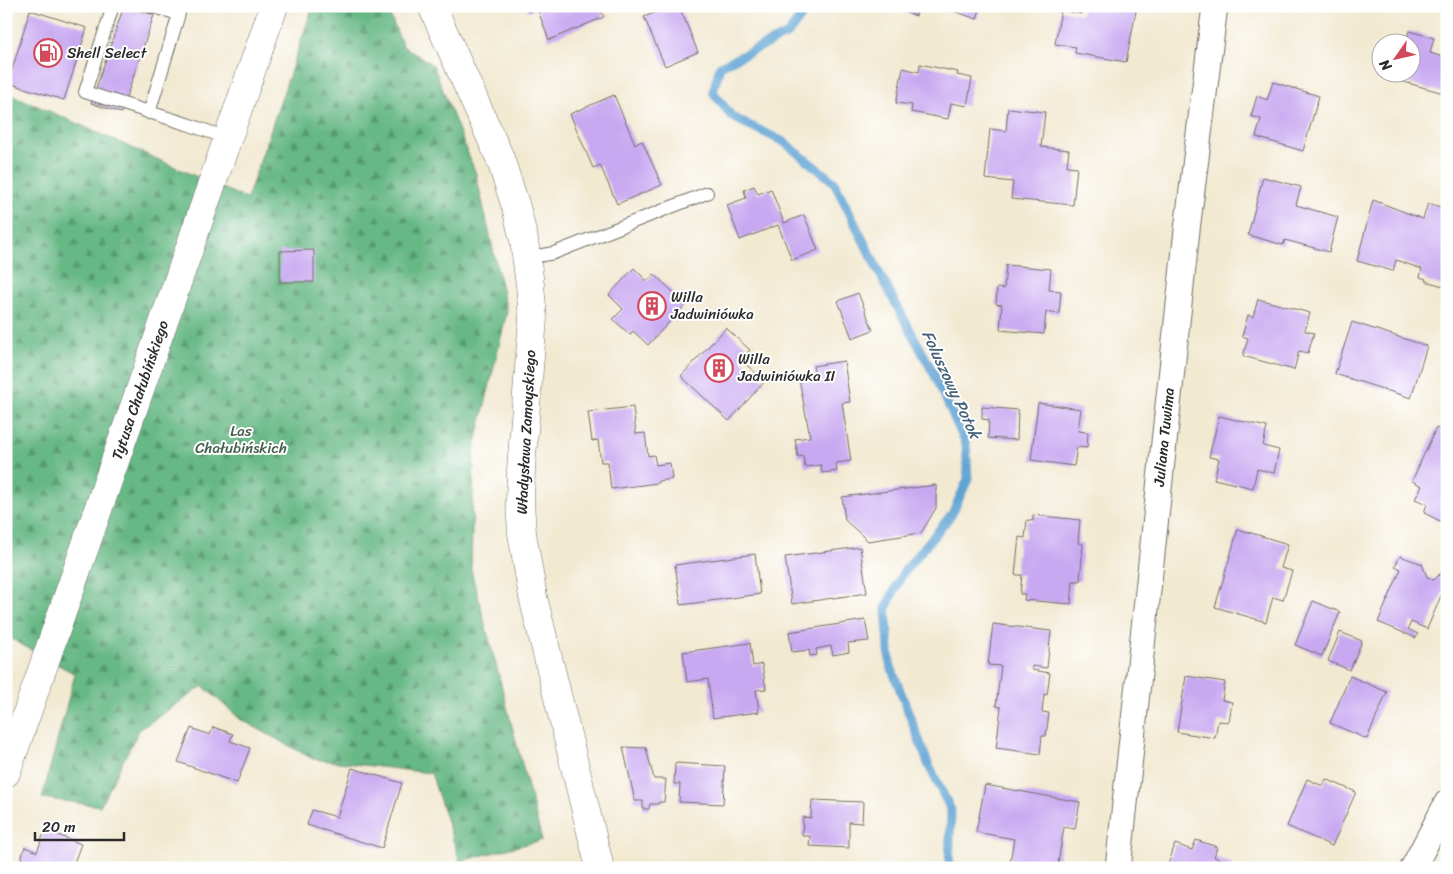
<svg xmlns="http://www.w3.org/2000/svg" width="1453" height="874" font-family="Sriracha,sans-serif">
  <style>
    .forest { fill: url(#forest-firs); stroke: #487258 }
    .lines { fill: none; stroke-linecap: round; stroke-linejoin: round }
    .stream { stroke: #5ea3d3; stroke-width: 9 }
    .building { fill: #c8a8f1 }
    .service-casing { stroke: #716e65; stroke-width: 14 }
    .minor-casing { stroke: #716e65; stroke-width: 27 }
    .tertiary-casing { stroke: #716e65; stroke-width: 29 }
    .service { stroke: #fff; stroke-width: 12 }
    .minor { stroke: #fff; stroke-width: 25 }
    .tertiary { stroke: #fff; stroke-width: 28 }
    .labels { text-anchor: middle; stroke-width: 4; stroke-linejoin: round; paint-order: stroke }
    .poi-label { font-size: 15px; fill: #2b2b2b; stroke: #fff; text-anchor: start }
    .street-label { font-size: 15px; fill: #2b2b2b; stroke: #fff }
    .park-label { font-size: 15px; fill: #445f4d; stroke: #fff }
    .water-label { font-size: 16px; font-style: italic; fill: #426177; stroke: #fff }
  </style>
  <defs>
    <pattern id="forest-firs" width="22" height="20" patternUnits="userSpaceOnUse" patternTransform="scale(1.25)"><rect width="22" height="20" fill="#66b884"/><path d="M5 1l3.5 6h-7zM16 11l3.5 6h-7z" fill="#54966c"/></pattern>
  </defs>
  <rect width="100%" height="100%" fill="#fff"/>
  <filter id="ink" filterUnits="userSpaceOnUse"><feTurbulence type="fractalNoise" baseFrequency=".02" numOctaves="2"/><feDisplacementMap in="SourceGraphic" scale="10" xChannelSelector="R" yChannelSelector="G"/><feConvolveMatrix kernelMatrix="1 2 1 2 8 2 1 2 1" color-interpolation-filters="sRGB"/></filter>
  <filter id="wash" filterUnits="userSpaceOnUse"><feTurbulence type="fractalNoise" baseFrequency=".0096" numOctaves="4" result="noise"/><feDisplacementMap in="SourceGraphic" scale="20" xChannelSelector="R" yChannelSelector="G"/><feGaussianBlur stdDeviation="1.12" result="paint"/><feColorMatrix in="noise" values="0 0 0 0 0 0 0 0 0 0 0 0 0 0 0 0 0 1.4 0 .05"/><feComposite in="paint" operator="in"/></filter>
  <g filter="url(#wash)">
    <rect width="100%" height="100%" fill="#f2e9d1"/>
    <polygon class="forest" points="313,6 386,6 403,46 433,65 476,174 507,312 474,451 471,570 542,840 460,861 431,773 313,759 240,719 203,686 139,730 100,806 42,798 75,674 6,636 6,92 247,199"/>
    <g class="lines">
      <polyline class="stream" points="809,6 788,34 720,66 713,92 732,117 784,142 834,182 884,282 935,376 966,444 968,479 952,514 903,573 886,608 890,664 929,766 951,810 949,868"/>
    </g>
    <g id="blocks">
      <g class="building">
        <polygon points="124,6 154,15 121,113 91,103"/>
        <polygon points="526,6 599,6 604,17 549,40 537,8 528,12"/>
        <polygon points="671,6 679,6 698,52 665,66 644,17"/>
        <polygon points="919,6 916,16 890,7 890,6"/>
        <polygon points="938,6 981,6 977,19"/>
        <polygon points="1083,6 1137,6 1126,62 1075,53 1076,47 1055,44 1061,10 1081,14"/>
        <polygon points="30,10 87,28 64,100 8,83"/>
        <polygon points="1409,31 1434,38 1430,53 1447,58 1447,94 1379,75 1379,72 1410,72 1410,42 1405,42"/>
        <polygon points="920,64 958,72 957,75 972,78 967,106 951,103 948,119 911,112 912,105 896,103 903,68 919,72"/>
        <polygon points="1273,82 1319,96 1303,151 1256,137 1261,119 1251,116 1257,96 1267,100"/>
        <polygon points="614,95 635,144 642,141 662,185 617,204 600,165 593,168 570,114"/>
        <polygon points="1008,108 1045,112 1041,147 1069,150 1067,166 1077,167 1073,205 1011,199 1013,182 985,179 990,129 1006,131"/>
        <polygon points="1263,177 1301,187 1296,205 1338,217 1329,252 1285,240 1283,245 1248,235"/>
        <polygon points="754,186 758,194 771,189 784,223 804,215 818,250 792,260 778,225 740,240 727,205 746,198 744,190"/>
        <polygon points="1373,200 1423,219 1428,203 1447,209 1447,287 1425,281 1426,279 1420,277 1422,269 1396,260 1393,271 1357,261"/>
        <polygon points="314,250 314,282 280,282 280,251"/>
        <polygon points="1006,265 1051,269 1049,290 1061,291 1059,314 1046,312 1044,334 1000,330 1002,305 996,304 997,288 1004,289"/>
        <polygon points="634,268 647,281 654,274 686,304 648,345 633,331 630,335 613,319 623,309 609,295"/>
        <polygon points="858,293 873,330 852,338 838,301"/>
        <polygon points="1258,299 1310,313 1305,331 1314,333 1308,353 1299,351 1294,370 1243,356 1248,338 1242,336 1248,315 1253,317"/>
        <polygon points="1352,322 1427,346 1411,398 1335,374"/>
        <polygon points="726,328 750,350 741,360 765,381 729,421 681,376"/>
        <polygon points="844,361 850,402 842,403 851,461 836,463 837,471 822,473 821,465 805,467 803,456 798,457 795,439 810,437 799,379 815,377 813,366"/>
        <polygon points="1038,403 1081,409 1078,431 1088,432 1087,448 1077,447 1074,466 1031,460"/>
        <polygon points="633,407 636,434 645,433 648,456 654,455 656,465 670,463 672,479 658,481 658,483 611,489 608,462 601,462 598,440 592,441 588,412"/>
        <polygon points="982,407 1018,410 1017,440 988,438 989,420 982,419"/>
        <polygon points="1219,416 1267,427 1263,446 1279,450 1274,473 1257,469 1253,488 1214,479 1219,459 1209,457"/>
        <polygon points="1436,428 1447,433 1447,513 1445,512 1440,521 1424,513 1427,504 1415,499 1422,486 1412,481"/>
        <polygon points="936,485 936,508 921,533 868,541 845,520 842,497"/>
        <polygon points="1033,515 1080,520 1078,543 1083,544 1080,581 1073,581 1071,604 1024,600 1025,594 1020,594 1022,575 1015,575 1019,537 1025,538 1027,520 1033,521"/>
        <polygon points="1238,529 1288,544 1281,568 1292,571 1283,600 1273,597 1266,622 1215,607"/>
        <polygon points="860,547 867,593 792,604 785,557"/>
        <polygon points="755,554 760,594 681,605 675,565"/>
        <polygon points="1400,556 1422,564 1427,577 1434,580 1442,572 1447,574 1447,582 1427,629 1411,622 1408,629 1418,634 1416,638 1378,622 1401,569 1395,566"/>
        <polygon points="1313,601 1340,612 1322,656 1295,645"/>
        <polygon points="865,620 869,641 848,643 849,652 833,655 831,646 816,649 817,655 810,656 809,650 792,652 789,632"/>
        <polygon points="993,624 1051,631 1047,668 1032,666 1032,670 1050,673 1047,695 1044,694 1042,712 1049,713 1046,736 1042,736 1040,754 996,748 1001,707 996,706 1001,666 988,665"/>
        <polygon points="1340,632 1362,641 1350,670 1328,661"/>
        <polygon points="750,643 753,666 762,664 766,689 756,690 759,712 713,718 708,679 687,682 683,652"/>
        <polygon points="1186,676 1225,682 1222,700 1232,702 1229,722 1218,721 1215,738 1177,732"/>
        <polygon points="1350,676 1387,692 1367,739 1330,723"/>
        <polygon points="213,727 233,734 230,741 250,748 237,783 178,762 191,728 210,735"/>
        <polygon points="623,747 646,748 654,779 666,779 664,802 659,802 658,804 650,804 649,809 643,809 643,801 635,801"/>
        <polygon points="675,763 725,766 723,804 679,802 680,784 674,784"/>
        <polygon points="352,768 402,783 382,848 307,825 312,810 337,817"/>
        <polygon points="1307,779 1323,786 1326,779 1356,792 1332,846 1287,826"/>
        <polygon points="985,785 1080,802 1075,829 1064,827 1058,863 1067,864 1066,868 1009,868 1014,839 976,832"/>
        <polygon points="812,800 863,802 862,823 849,822 849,848 809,846 810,836 802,836 803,817 811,818"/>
        <polygon points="45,830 81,844 72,868 25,868 19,865 25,847 37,852"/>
        <polygon points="1196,840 1217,847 1214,857 1232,863 1230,868 1167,868 1175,844 1192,850"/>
      </g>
    </g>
  </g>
  <g filter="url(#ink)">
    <use href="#blocks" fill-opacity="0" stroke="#716e65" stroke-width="1"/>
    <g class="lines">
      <defs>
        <g id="service">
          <polyline points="113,6 85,92 187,124 227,138"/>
          <polyline points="149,113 179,14 150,6"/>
          <polyline points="526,258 554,253 707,193"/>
        </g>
        <g id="minor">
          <polyline points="1118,868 1187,230 1215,6"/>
          <polyline points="1413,868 1447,803"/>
        </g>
        <g id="tertiary">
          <polyline points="432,6 500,158 516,207 524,240 530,285 533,318 521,469 520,502 522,533 533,597 600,868"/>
          <polyline points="6,773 274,6"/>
        </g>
      </defs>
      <use href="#service" class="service-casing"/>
      <use href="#minor" class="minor-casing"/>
      <use href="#tertiary" class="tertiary-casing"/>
      <use href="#service" class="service"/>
      <use href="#minor" class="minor"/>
      <use href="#tertiary" class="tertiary"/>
    </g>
  </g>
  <defs>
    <symbol id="fuel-ring" viewBox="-11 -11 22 22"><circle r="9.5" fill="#fff" stroke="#d1495b" stroke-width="1.5"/><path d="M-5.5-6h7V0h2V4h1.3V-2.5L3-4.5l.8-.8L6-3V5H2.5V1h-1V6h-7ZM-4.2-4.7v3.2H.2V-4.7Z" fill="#d1495b"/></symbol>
    <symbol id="building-ring" viewBox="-11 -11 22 22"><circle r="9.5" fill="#fff" stroke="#d1495b" stroke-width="1.5"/><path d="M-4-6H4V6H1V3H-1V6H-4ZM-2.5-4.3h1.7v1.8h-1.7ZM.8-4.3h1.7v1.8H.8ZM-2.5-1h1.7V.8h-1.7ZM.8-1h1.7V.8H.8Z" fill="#d1495b"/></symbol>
  </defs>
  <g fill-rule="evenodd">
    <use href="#fuel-ring" x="32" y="37" width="32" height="32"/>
    <use href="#building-ring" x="636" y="290" width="32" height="32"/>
    <use href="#building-ring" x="703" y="352" width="32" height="32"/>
  </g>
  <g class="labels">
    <g class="poi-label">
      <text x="67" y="58">Shell Select</text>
      <text x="671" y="302">Willa<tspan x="671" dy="17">Jadwiniówka</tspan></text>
      <text x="738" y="364">Willa<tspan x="738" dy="17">Jadwiniówka II</tspan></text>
    </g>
    <g class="street-label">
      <text transform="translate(140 390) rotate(-71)" y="5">Tytusa Chałubińskiego</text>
      <text transform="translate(526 432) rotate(-87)" y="5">Władysława Zamoyskiego</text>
      <text transform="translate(1164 437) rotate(-84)" y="5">Juliana Tuwima</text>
    </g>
    <g class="park-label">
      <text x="241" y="436">Las<tspan x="241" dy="17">Chałubińskich</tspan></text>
    </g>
    <g class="water-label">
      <text transform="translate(952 384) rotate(65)" y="6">Foluszowy Potok</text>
    </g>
  </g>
  <rect width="1453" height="874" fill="none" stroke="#fff" stroke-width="25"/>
  <g transform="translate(1396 58) rotate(236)"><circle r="24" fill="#ffffff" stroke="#aaaaaa"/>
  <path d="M0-4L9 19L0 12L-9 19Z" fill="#d1495b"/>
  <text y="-8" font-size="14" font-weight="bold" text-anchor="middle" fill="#2b2b2b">N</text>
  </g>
  <path d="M35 832v8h89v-8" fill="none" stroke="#2b2b2b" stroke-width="2.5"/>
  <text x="42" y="832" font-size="15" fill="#2b2b2b" stroke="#ffffff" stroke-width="4" paint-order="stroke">20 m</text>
</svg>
